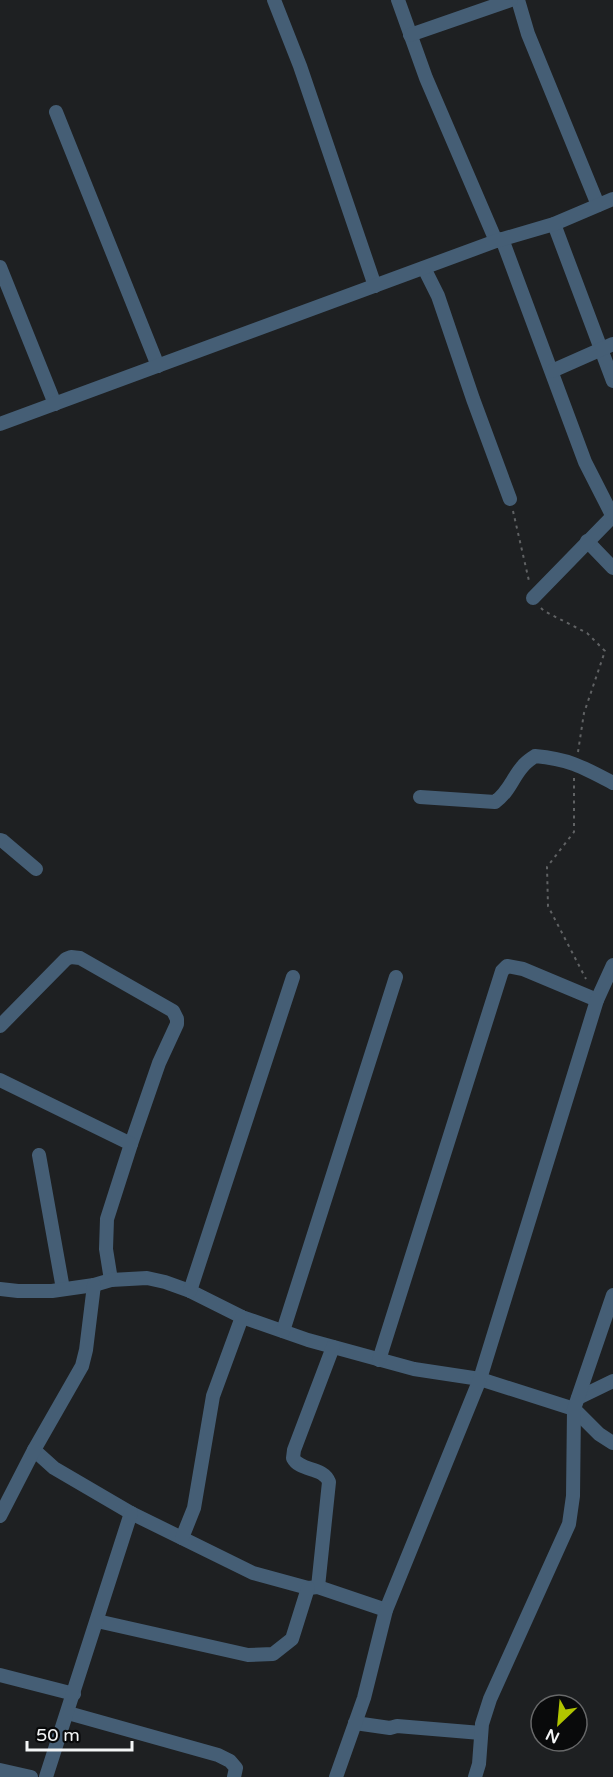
<svg xmlns="http://www.w3.org/2000/svg" width="613" height="1777" font-family="'Varela Round',sans-serif">
  <style>
    .lines { fill: none; stroke-linecap: round; stroke-linejoin: round }
    .path { stroke: #606264; stroke-width: 2; stroke-dasharray: 3 4.5; stroke-linecap: butt }
    .minor { stroke: #455e75; stroke-width: 14 }
  </style>
  <rect width="100%" height="100%" fill="#1e2022"/>
  <g class="lines">
    <g class="path">
      <polyline points="513,511 529,581"/>
      <polyline points="541,608 544,611 587,633 605,651 584,713 578,752"/>
      <polyline points="574,778 574,832 547,867 548,906 586,979"/>
    </g>
    <g class="minor">
      <polyline points="274,0 300,66 375,286"/>
      <polyline points="398,0 426,78 496,241"/>
      <polyline points="518,0 528,34 598,205"/>
      <polyline points="410,35 511,0"/>
      <polyline points="56,112 158,366"/>
      <polyline points="554,224 613,381"/>
      <polyline points="502,239 585,462 613,517"/>
      <polyline points="0,267 55,404"/>
      <polyline points="424,268 438,296 473,399 510,499"/>
      <polyline points="552,371 613,344"/>
      <polyline points="0,424 496,241 554,224 613,199"/>
      <polyline points="587,541 613,568"/>
      <polyline points="533,598 613,516"/>
      <path d="M420,797L495,802C510,791 512,778 523,766C526,762 531,759 535,756C569,759 583,767 613,783"/>
      <polyline points="0,840 3,841 36,869"/>
      <polyline points="0,1026 66,959 71,957 80,958 173,1011 177,1019 177,1024 159,1063 131,1144"/>
      <polyline points="0,1080 131,1144 107,1219 106,1249 111,1280"/>
      <polyline points="39,1155 63,1289"/>
      <polyline points="0,1289 18,1291 52,1291 94,1285 111,1280 147,1278 165,1282 190,1291 242,1317 308,1340 414,1369 480,1379 574,1409 599,1434 613,1443"/>
      <polyline points="190,1291 293,977"/>
      <polyline points="283,1331 396,977"/>
      <polyline points="379,1360 502,971 507,966 523,969 597,1000"/>
      <polyline points="578,1398 613,1381"/>
      <polyline points="34,1450 54,1468 131,1513 253,1573 308,1588 318,1587 386,1610"/>
      <polyline points="0,1516 34,1450 82,1366 86,1350 94,1285"/>
      <polyline points="182,1538 194,1508 213,1396 242,1317"/>
      <path d="M318,1587L329,1482C323,1466 300,1472 293,1458L294,1450L333,1347"/>
      <polyline points="97,1621 248,1655 273,1654 292,1639 308,1588"/>
      <polyline points="0,1675 74,1694"/>
      <polyline points="68,1713 218,1755 230,1761 236,1768 234,1777"/>
      <polyline points="355,1723 390,1728 397,1726 481,1733"/>
      <polyline points="0,1770 31,1777"/>
      <polyline points="46,1777 131,1513"/>
      <polyline points="336,1777 364,1698 386,1610 480,1379 597,1000 613,965"/>
      <polyline points="475,1777 479,1764 482,1724 490,1699 569,1524 573,1496 574,1409 613,1295"/>
    </g>
  </g>
  <g transform="translate(559 1723) rotate(206)"><circle r="28" fill="#090a0b" stroke="#676869" stroke-width="1.5"/>
  <path d="M0-4.5L10 22L0 15L-10 22Z" fill="#b1c500"/>
  <text y="-9" font-size="16" font-weight="bold" text-anchor="middle" fill="#f3f5f6">N</text>
  </g>
  <path d="M27 1741v9h105v-9" fill="none" stroke="#f3f5f6" stroke-width="3"/>
  <text x="36" y="1741" font-size="18" fill="#f3f5f6" stroke="#090a0b" stroke-width="4.5" paint-order="stroke">50 m</text>
</svg>
